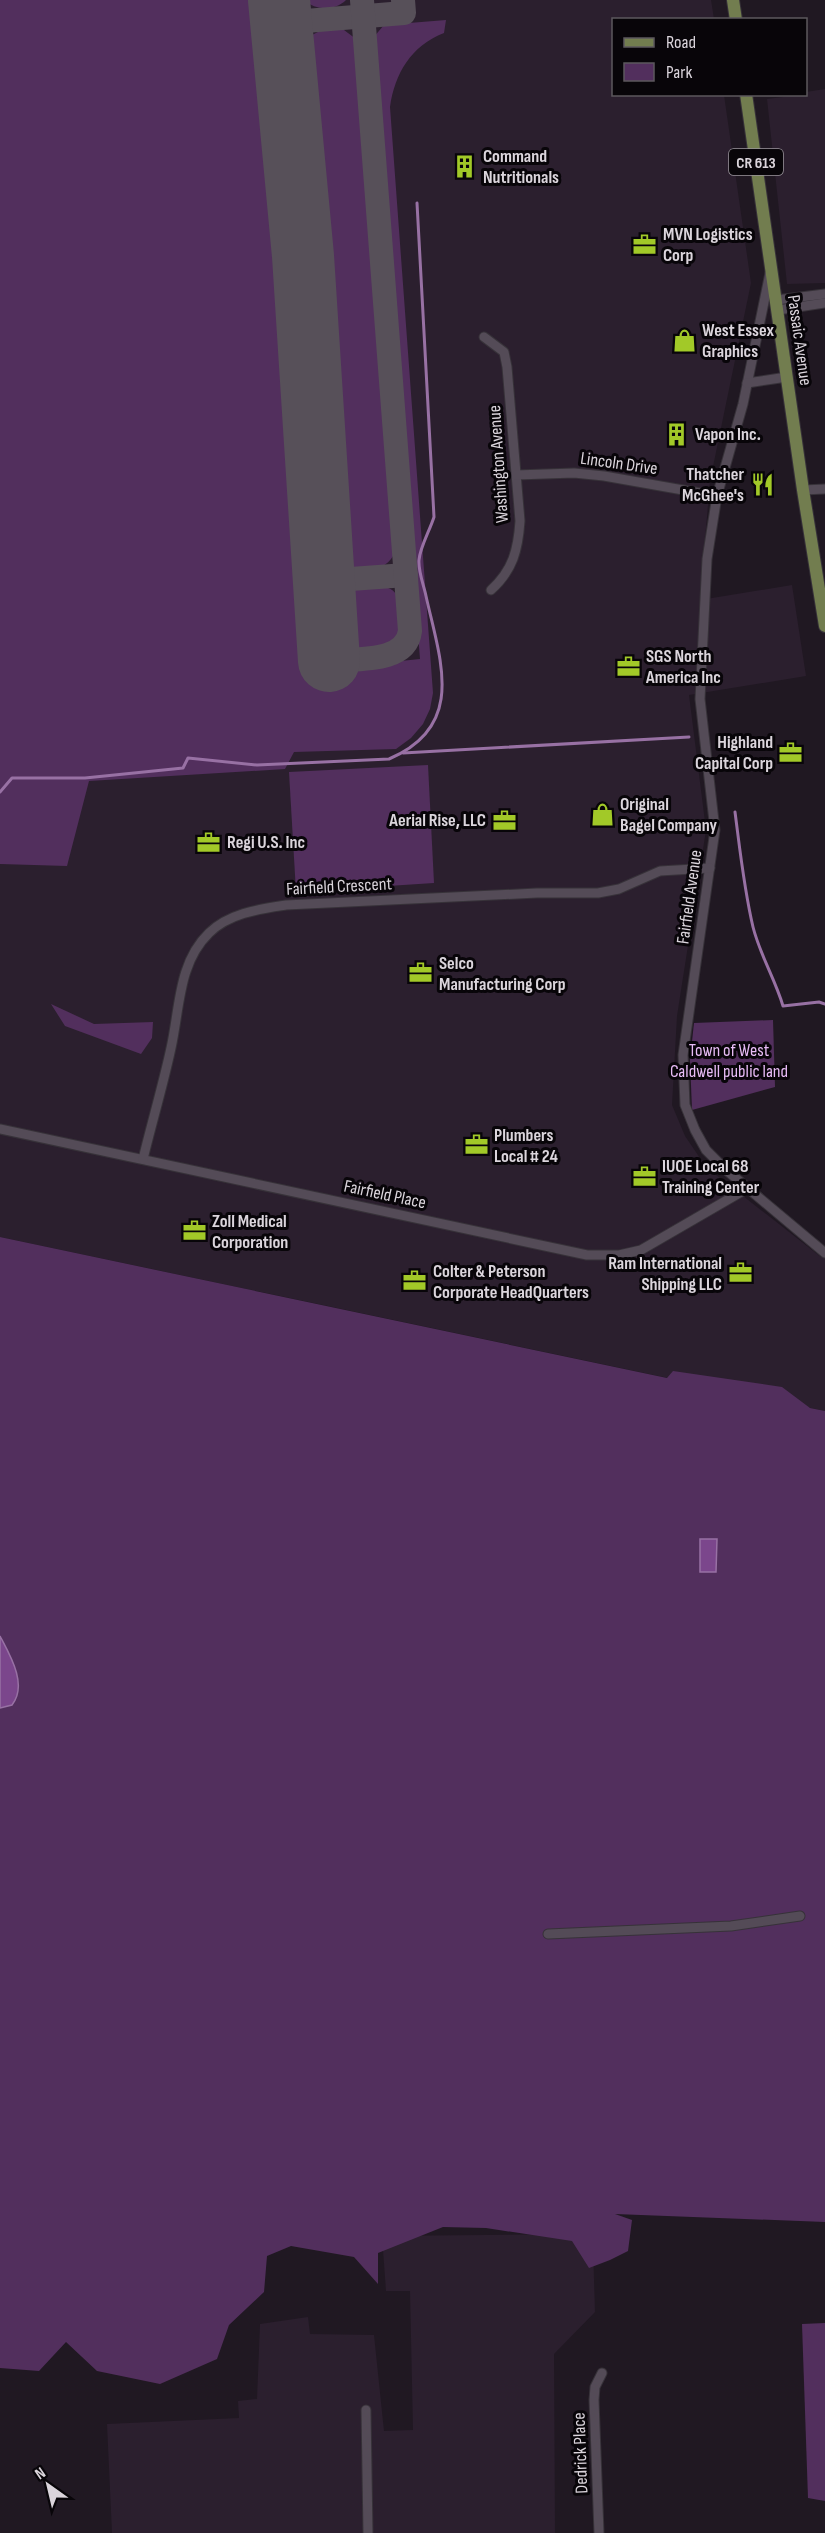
<svg xmlns="http://www.w3.org/2000/svg" width="825" height="2533" font-family="'Sofia Sans Condensed',sans-serif">
  <style>
    .built { fill: #2b1f2e }
    .green { fill: #522f5d }
    .water { fill: #7b468c; stroke: #9871a4; stroke-width: 1.5 }
    .lines { fill: none; stroke-linecap: round; stroke-linejoin: round }
    .stream { stroke: #9871a4; stroke-width: 3 }
    .taxiway { stroke: #575059; stroke-width: 24 }
    .runway { stroke: #575059; stroke-width: 62 }
    .minor-casing { stroke: #373239; stroke-width: 11 }
    .major-casing { stroke: #373239; stroke-width: 14 }
    .minor { stroke: #544b57; stroke-width: 9 }
    .major { stroke: #727d4f; stroke-width: 12 }
    .labels { text-anchor: middle; stroke-width: 6; stroke-linejoin: round; paint-order: stroke }
    .shield { fill: #080509; stroke: #9c979d; stroke-width: 1.5 }
    .shield-label { font-size: 16px; font-weight: bold; fill: #dbd5dc }
    .poi-label { font-size: 18px; font-weight: bold; fill: #dbd5dc; stroke: #080509; text-anchor: start }
    .street-label { font-size: 18px; fill: #dbd5dc; stroke: #080509 }
    .park-label { font-size: 18px; fill: #e8bcf6; stroke: #080509 }
  </style>
  <rect width="100%" height="100%" fill="#201822"/>
  <g class="built">
    <polygon points="0,0 711,0 714,19 614,20 614,94 724,95 751,283 710,481 700,600 792,585 806,676 689,695 706,830 677,1016 672,1105 685,1136 706,1167 821,1257 825,1255 825,1411 0,1237"/>
    <polygon points="825,89 825,283 787,284 767,99 806,94 806,92"/>
    <polygon points="569,2234 593,2247 595,2312 554,2354 555,2533 112,2533 107,2424 239,2418 238,2401 257,2399 260,2324 308,2317 310,2334 374,2335 384,2431 413,2430 410,2291 386,2291 382,2236"/>
  </g>
  <g class="green">
    <path d="M0,0H261L313,670L420,659L373,38L384,25L446,20L444,33C411,46 395,73 390,107L433,693L430,709L423,724L411,738L396,749L294,752L285,769L89,781L67,866L0,864Z"/>
    <path d="M304,0H346C335,11 316,11 304,0Z"/>
    <path d="M324,29L344,30L356,39L395,536C394,543 395,550 393,556C385,571 358,576 345,564C341,560 339,553 337,546L300,56L308,37Z"/>
    <path d="M379,585C385,587 392,588 396,594C406,605 404,638 390,645C380,651 368,649 357,649C341,637 335,602 355,590C362,586 371,586 379,585Z"/>
    <polygon points="428,765 434,883 296,892 289,772"/>
    <polygon points="51,1004 94,1024 153,1022 152,1038 141,1054 65,1026"/>
    <polygon points="773,1020 775,1087 692,1110 690,1060 694,1023"/>
    <polygon points="0,1237 667,1378 673,1371 782,1387 810,1408 825,1411 825,2222 615,2214 632,2220 628,2251 610,2260 589,2268 572,2241 486,2228 443,2227 378,2253 378,2284 354,2257 291,2246 267,2256 264,2292 229,2325 217,2359 160,2384 97,2371 66,2342 39,2371 0,2368"/>
    <polygon points="825,2323 825,2501 808,2498 802,2324"/>
  </g>
  <g class="water">
    <polygon points="700,1539 717,1539 716,1572 700,1572"/>
    <path d="M0,1636C10,1655 28,1685 12,1705L0,1708Z"/>
  </g>
  <g class="lines">
    <g class="stream">
      <polyline points="403,753 689,737"/>
      <path d="M0,792L12,778H85L183,768L188,758L257,765L389,759C467,726 440,660 426,596C424,586 418,571 419,560C420,547 430,530 434,517L417,203"/>
      <path d="M735,812C740,850 744,889 753,927C760,955 775,979 783,1006L819,1002L825,1004"/>
    </g>
    <g class="taxiway">
      <polyline points="281,23 404,13 403,0"/>
      <polyline points="323,581 406,575"/>
      <path d="M329,661C355,658 406,664 410,631L362,0"/>
    </g>
    <polyline class="runway" points="279,0 303,256 329,661"/>
    <defs>
      <g id="minor">
        <polyline points="770,273 743,404 717,496 707,559 700,699 715,830 683,1055 685,1105 695,1130 706,1150 725,1169 825,1253"/>
        <polyline points="776,300 825,294"/>
        <polyline points="778,310 825,303"/>
        <path d="M484,337L504,352L507,367L520,521C518,550 513,570 491,590"/>
        <polyline points="747,383 787,377"/>
        <polyline points="516,475 574,473 604,476 717,496"/>
        <polyline points="803,490 825,489"/>
        <polyline points="0,1129 587,1255 619,1255 641,1250 748,1188"/>
        <path d="M143,1159C152,1122 163,1085 171,1048C180,1008 178,963 209,933C229,913 260,909 286,905L537,893H598L619,889L660,871L710,868"/>
        <polyline points="548,1934 731,1926 800,1916"/>
        <polyline points="366,2410 368,2533"/>
        <polyline points="599,2533 594,2400 595,2387 602,2373"/>
      </g>
      <g id="major">
        <polyline points="733,0 736,20"/>
        <polyline points="746,94 803,490 825,626"/>
      </g>
    </defs>
    <use href="#minor" class="minor-casing"/>
    <use href="#major" class="major-casing"/>
    <use href="#minor" class="minor"/>
    <use href="#major" class="major"/>
  </g>
  <defs>
    <symbol id="building-bare" viewBox="-9 -9 18 18"><path d="M-4-6H4V6H1V3H-1V6H-4ZM-2.5-4.3h1.7v1.8h-1.7ZM.8-4.3h1.7v1.8H.8ZM-2.5-1h1.7V.8h-1.7ZM.8-1h1.7V.8H.8Z" fill="#a2c928" stroke="#080509" stroke-width="2.5" paint-order="stroke"/></symbol>
    <symbol id="office-bare" viewBox="-9 -9 18 18"><path d="M-6-3h4V-5.5h4V-3h4V5H-6ZM-1-4.5V-3h2v-1.5ZM-6 0V1H6V0Z" fill="#a2c928" stroke="#080509" stroke-width="2.5" paint-order="stroke"/></symbol>
    <symbol id="shop-bare" viewBox="-9 -9 18 18"><path d="M-5-2.5h2.3a2.7 3.5 0 0 1 5.4 0H5L5.5 6h-11ZM-1.5-2.5h3a1.5 2.3 0 0 0-3 0Z" fill="#a2c928" stroke="#080509" stroke-width="2.5" paint-order="stroke"/></symbol>
    <symbol id="restaurant-bare" viewBox="-9 -9 18 18"><path d="M-5-6h1v4h1v-4h1v4h1v-4h1v5L-1.5 .5V6h-2V.5L-5-1ZM5-6V6H3V1.5H1.5Q1.5-4 5-6Z" fill="#a2c928" stroke="#080509" stroke-width="2.5" paint-order="stroke"/></symbol>
  </defs>
  <g fill-rule="evenodd">
    <use href="#building-bare" x="448" y="150" width="33" height="33"/>
    <use href="#office-bare" x="628" y="228" width="33" height="33"/>
    <use href="#shop-bare" x="668" y="324" width="33" height="33"/>
    <use href="#building-bare" x="660" y="418" width="33" height="33"/>
    <use href="#restaurant-bare" x="746" y="468" width="33" height="33"/>
    <use href="#office-bare" x="612" y="650" width="33" height="33"/>
    <use href="#office-bare" x="774" y="736" width="33" height="33"/>
    <use href="#shop-bare" x="586" y="798" width="33" height="33"/>
    <use href="#office-bare" x="488" y="804" width="33" height="33"/>
    <use href="#office-bare" x="192" y="826" width="33" height="33"/>
    <use href="#office-bare" x="404" y="956" width="33" height="33"/>
    <use href="#office-bare" x="460" y="1128" width="33" height="33"/>
    <use href="#office-bare" x="628" y="1160" width="33" height="33"/>
    <use href="#office-bare" x="178" y="1214" width="33" height="33"/>
    <use href="#office-bare" x="724" y="1256" width="33" height="33"/>
    <use href="#office-bare" x="398" y="1264" width="33" height="33"/>
  </g>
  <g class="labels">
    <rect class="shield" x="729" y="149" width="54" height="26" rx="4.5"/>
    <g class="shield-label">
      <text x="756" y="168">CR 613</text>
    </g>
    <g class="poi-label">
      <text x="483" y="162">Command<tspan x="483" dy="21">Nutritionals</tspan></text>
      <text x="663" y="240">MVN Logistics<tspan x="663" dy="21">Corp</tspan></text>
      <text x="702" y="336">West Essex<tspan x="702" dy="21">Graphics</tspan></text>
      <text x="695" y="440">Vapon Inc.</text>
      <text x="744" y="480" text-anchor="end">Thatcher<tspan x="744" dy="21">McGhee's</tspan></text>
      <text x="646" y="662">SGS North<tspan x="646" dy="21">America Inc</tspan></text>
      <text x="773" y="748" text-anchor="end">Highland<tspan x="773" dy="21">Capital Corp</tspan></text>
      <text x="620" y="810">Original<tspan x="620" dy="21">Bagel Company</tspan></text>
      <text x="486" y="826" text-anchor="end">Aerial Rise, LLC</text>
      <text x="227" y="848">Regi U.S. Inc</text>
      <text x="439" y="969">Selco<tspan x="439" dy="21">Manufacturing Corp</tspan></text>
      <text x="494" y="1141">Plumbers<tspan x="494" dy="21">Local # 24</tspan></text>
      <text x="662" y="1172">IUOE Local 68<tspan x="662" dy="21">Training Center</tspan></text>
      <text x="212" y="1227">Zoll Medical<tspan x="212" dy="21">Corporation</tspan></text>
      <text x="722" y="1269" text-anchor="end">Ram International<tspan x="722" dy="21">Shipping LLC</tspan></text>
      <text x="433" y="1277">Colter &amp; Peterson<tspan x="433" dy="21">Corporate HeadQuarters</tspan></text>
    </g>
    <g class="street-label">
      <text transform="translate(800 340) rotate(82)" y="6">Passaic Avenue</text>
      <text transform="translate(619 463) rotate(8)" y="6">Lincoln Drive</text>
      <text transform="translate(498 464) rotate(-94)" y="6">Washington Avenue</text>
      <text transform="translate(339 886) rotate(-3)" y="6">Fairfield Crescent</text>
      <text transform="translate(689 897) rotate(-82)" y="6">Fairfield Avenue</text>
      <text transform="translate(385 1194) rotate(12)" y="6">Fairfield Place</text>
      <text transform="translate(580 2453) rotate(-92)" y="6">Dedrick Place</text>
    </g>
    <g class="park-label">
      <text x="729" y="1056">Town of West<tspan x="729" dy="21">Caldwell public land</tspan></text>
    </g>
  </g>
  <rect x="612" y="18" width="195" height="78" fill="#080509" stroke="#5c585d" stroke-width="1.5"/>
  <rect x="624" y="38" width="30" height="9" fill="#727d4f" stroke="#5c585d" stroke-width="1.5"/>
  <text x="666" y="48" font-size="18" fill="#dbd5dc">Road</text>
  <rect x="624" y="63" width="30" height="18" fill="#522f5d" stroke="#5c585d" stroke-width="1.5"/>
  <text x="666" y="78" font-size="18" fill="#dbd5dc">Park</text>
  <g transform="translate(48 2485) rotate(326)" stroke="#080509" stroke-width="4.5" paint-order="stroke">
  <path d="M0-4.5L10 22L0 15L-10 22Z" fill="#dbd5dc"/>
  <text y="-9" font-size="16" font-weight="bold" text-anchor="middle" fill="#dbd5dc">N</text>
  </g>
</svg>
